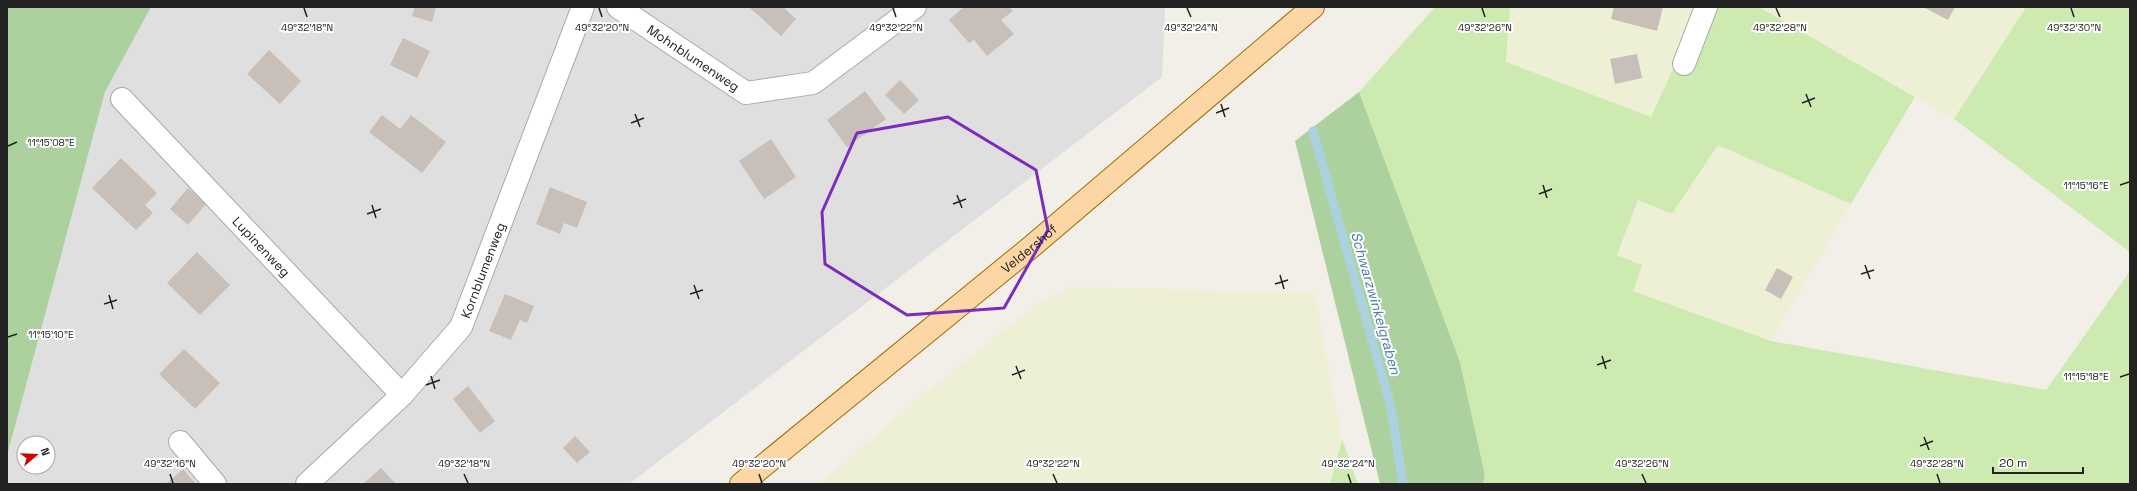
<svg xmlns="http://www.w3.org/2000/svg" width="2137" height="491" font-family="'Space Grotesk',sans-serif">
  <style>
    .residential { fill: #e0dfdf; fill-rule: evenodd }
    .farmland { fill: #eef0d5 }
    .grass { fill: #cdebb0 }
    .forest { fill: #add19e }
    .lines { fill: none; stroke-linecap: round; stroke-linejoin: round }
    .stream { stroke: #aad3df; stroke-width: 9 }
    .building { fill: #c7bfb8 }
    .minor-casing { stroke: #a9a9a9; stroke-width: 24 }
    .major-casing { stroke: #a06b00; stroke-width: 24 }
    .minor { stroke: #fff; stroke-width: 22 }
    .major { stroke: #fcd6a4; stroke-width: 22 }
    .marked { fill: none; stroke: #7b2cbf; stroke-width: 3; stroke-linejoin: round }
    .ticks { fill: none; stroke: #222; stroke-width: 1.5 }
    .labels { text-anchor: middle; stroke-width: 4; stroke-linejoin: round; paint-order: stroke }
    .street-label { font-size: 13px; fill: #222; stroke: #fff }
    .water-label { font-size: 14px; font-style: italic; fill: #4a7aab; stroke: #fff }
    .ticks-label { font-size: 10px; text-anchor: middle; fill: #222; stroke: #fff; stroke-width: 4; stroke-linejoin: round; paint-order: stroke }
  </style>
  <rect width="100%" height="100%" fill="#f2efe9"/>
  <path class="residential" d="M151,7H1165L1162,77L629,484H7V456L105,92ZM24,443H48V467H24Z"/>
  <g class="farmland">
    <polygon points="1510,7 1701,7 1651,117 1506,62"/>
    <polygon points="1759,7 2026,7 1954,119"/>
    <polygon points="1718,145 1851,204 1771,341 1633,291 1617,255 1638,200 1672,214"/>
    <polygon points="1073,287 1315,293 1341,437 1329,484 819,484 926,392 1037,304"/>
  </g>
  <g class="grass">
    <polygon points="1435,7 1510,7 1506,62 1651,117 1701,7 1759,7 1915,97 1851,204 1718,145 1672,214 1638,200 1617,255 1642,265 1633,291 1771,341 2046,390 2130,271 2130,484 1483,484 1485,475 1460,362 1359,92"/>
    <polygon points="2026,7 2130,7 2130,252 1954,119"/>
    <polygon points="1342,439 1358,484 1330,484"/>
  </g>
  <g class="forest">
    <polygon points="7,7 151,7 105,92 7,456"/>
    <polygon points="1359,92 1460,362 1485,475 1483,484 1380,484 1295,141"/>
  </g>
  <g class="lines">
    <polyline class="stream" points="1313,131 1391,407 1403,484"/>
  </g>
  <g class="building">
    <polygon points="415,7 436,7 432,22 412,16"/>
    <polygon points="749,7 783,7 796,19 781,36"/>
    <polygon points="964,7 1009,7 1013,11 1001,20 1014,34 987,56 974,40 969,43 949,20"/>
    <polygon points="1614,7 1663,7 1657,31 1611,19"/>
    <polygon points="1923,7 1955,7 1948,20"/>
    <polygon points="403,38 430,51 417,78 390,65"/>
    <polygon points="269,50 301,81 280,104 247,74"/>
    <polygon points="1637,54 1642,78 1615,84 1610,59"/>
    <polygon points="900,80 919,100 904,114 885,95"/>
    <polygon points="865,91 886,119 847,147 827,120"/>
    <polygon points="382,115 400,129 411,115 446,142 422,173 369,132"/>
    <polygon points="771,139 796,177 764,199 739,161"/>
    <polygon points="121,158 157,193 145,205 153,213 136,230 92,188"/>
    <polygon points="550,187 587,202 577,228 564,223 560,234 536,224"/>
    <polygon points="188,188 206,204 188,225 170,209"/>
    <polygon points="197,252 230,285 200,315 167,283"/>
    <polygon points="1777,268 1793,277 1781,299 1765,290"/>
    <polygon points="505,294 534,306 527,323 520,320 511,340 489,331"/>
    <polygon points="184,349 220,383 195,409 159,374"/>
    <polygon points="468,386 495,421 480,433 453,399"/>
    <polygon points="575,436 590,452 577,463 563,448"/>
    <polygon points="381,468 396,484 363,484"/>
    <polygon points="183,469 196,484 166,484"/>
  </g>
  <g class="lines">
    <defs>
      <g id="minor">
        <path id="s1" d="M618,7L746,93L813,83L915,7"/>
        <polyline points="1684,64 1706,7"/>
        <path id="s2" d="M122,99L402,395"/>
        <polyline points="180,442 215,484"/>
        <path id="s3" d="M307,484L402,395L461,327L583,7"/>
      </g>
      <g id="major">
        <path id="s4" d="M741,484L1031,247L1313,7"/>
      </g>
    </defs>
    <use href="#minor" class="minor-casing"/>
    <use href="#major" class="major-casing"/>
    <use href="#minor" class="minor"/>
    <use href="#major" class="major"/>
  </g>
  <path class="marked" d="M948,117L1036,170L1048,230L1004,308L907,315L825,264L822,212L857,133Z"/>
  <path class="ticks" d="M304,8L307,17M599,8L602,17M893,8L896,17M1187,8L1191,17M1482,8L1485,17M1776,8L1780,17M2071,8L2074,17M1806,94L1811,107M1802,103L1815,98M1221,104L1225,117M1216,113L1229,108M635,114L640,127M631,123L644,118M8,146L17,142M1543,185L1547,198M2120,185L2129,182M1539,194L1552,189M957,195L962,208M953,204L966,199M372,205L376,218M367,214L381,209M1865,265L1870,279M1861,274L1874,270M1280,275L1284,289M1275,284L1288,280M694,285L699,299M690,294L703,290M109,295L113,309M104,304L117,300M8,337L17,334M1602,356L1606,369M1597,365L1611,360M1016,366L1021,379M1012,375L1025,370M431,376L435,389M2120,377L2129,374M426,385L440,380M1924,437L1929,450M1920,446L1933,441M170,474L173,483M464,474L468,483M759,474L762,483M1053,474L1057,483M1348,474L1351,483M1642,474L1646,483M1937,474L1940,483"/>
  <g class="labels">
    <g class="street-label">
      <text dy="5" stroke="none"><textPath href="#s1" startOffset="91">Mohnblumenweg</textPath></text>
      <text dy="5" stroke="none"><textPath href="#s2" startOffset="203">Lupinenweg</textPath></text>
      <text dy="5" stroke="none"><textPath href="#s4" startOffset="372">Veldershof</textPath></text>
      <text dy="5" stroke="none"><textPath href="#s3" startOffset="281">Kornblumenweg</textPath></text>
    </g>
    <g class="water-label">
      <text transform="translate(1376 303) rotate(74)" y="5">Schwarzwinkelgraben</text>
    </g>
  </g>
  <g class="ticks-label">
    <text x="307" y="31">49°32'18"N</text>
    <text x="1191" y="31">49°32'24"N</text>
    <text x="1485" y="31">49°32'26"N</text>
    <text x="2074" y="31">49°32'30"N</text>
    <text x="602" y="31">49°32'20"N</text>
    <text x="896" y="31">49°32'22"N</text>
    <text x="1780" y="31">49°32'28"N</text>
    <text x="51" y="146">11°15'08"E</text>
    <text x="2086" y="189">11°15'16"E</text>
    <text x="51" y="338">11°15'10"E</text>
    <text x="2086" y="380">11°15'18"E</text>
    <text x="170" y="467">49°32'16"N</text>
    <text x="464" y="467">49°32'18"N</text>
    <text x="759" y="467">49°32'20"N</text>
    <text x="1053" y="467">49°32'22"N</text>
    <text x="1348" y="467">49°32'24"N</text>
    <text x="1642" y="467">49°32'26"N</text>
    <text x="1937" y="467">49°32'28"N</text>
  </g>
  <rect width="2137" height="491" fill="none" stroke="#222222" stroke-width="16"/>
  <g transform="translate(36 455) rotate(71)"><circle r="19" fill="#ffffff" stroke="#a7a7a7"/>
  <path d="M0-3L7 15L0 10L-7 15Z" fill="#d40000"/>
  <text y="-6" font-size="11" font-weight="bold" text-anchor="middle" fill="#222222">N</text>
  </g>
  <path d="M1993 467v6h90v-6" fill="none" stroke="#222222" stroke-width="2"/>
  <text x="1999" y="467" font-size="12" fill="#222222" stroke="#ffffff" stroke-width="3" paint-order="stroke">20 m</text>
</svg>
